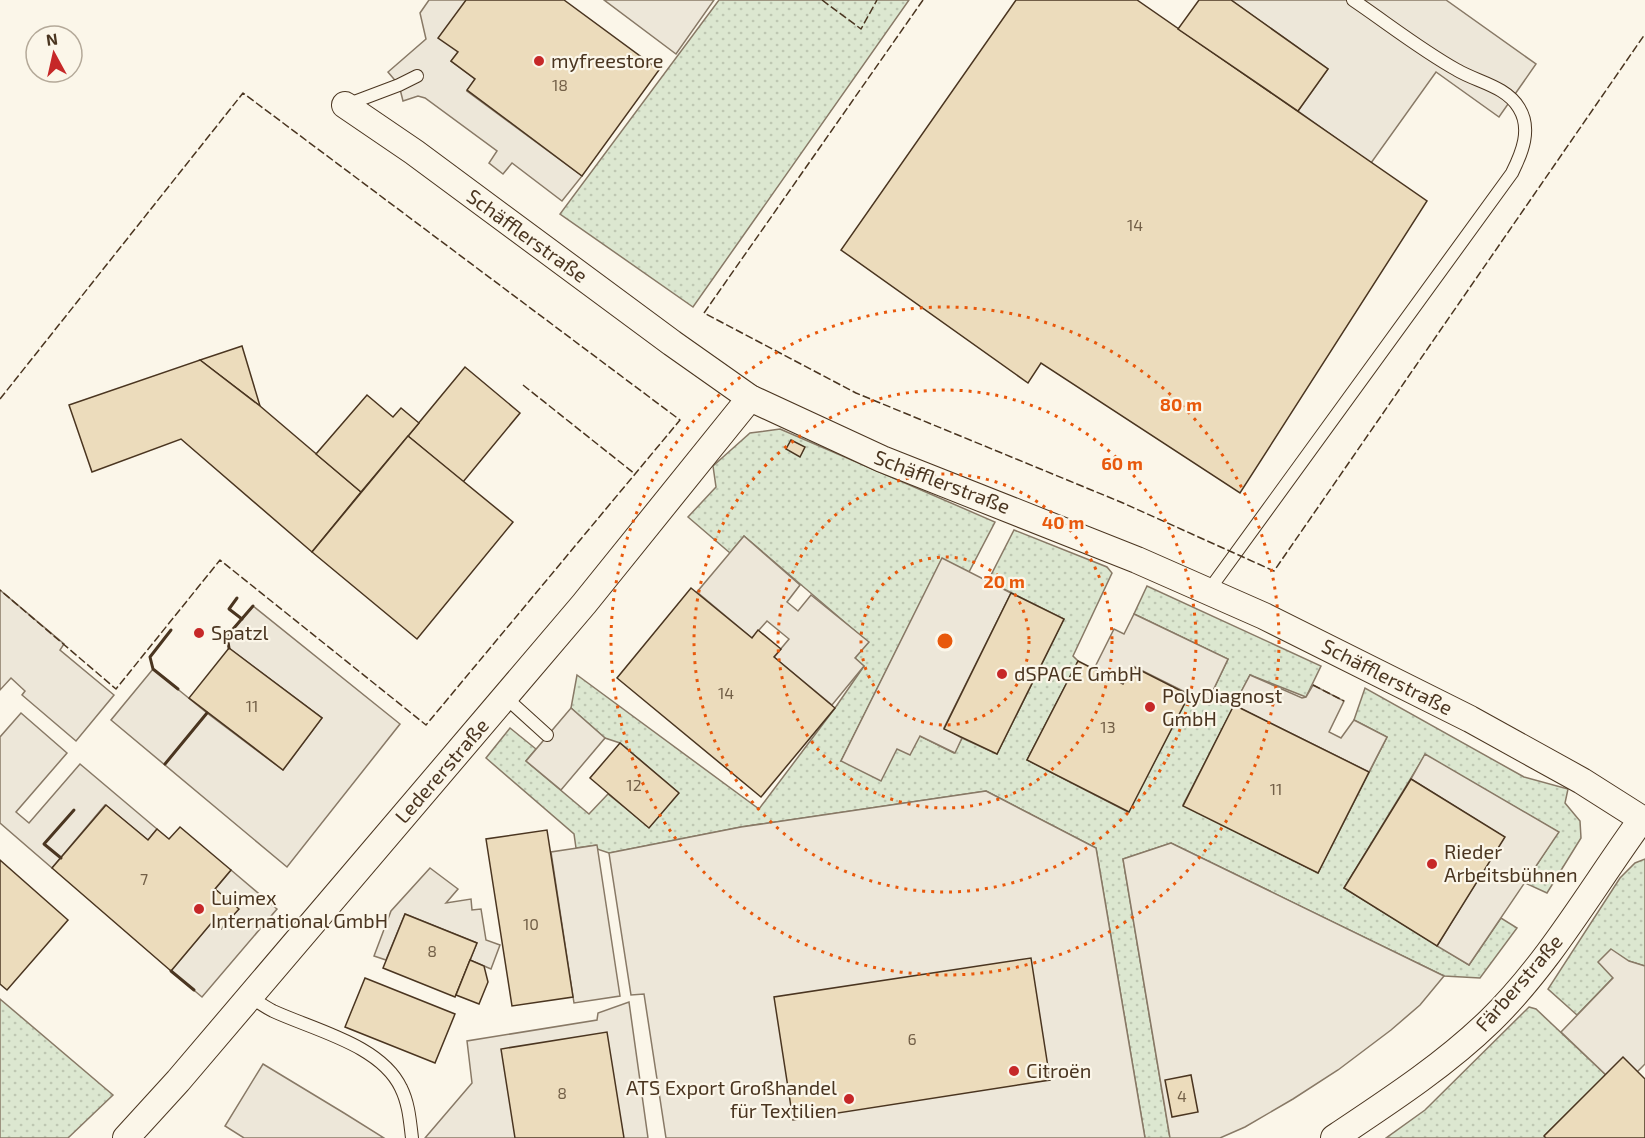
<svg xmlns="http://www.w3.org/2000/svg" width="1645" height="1138" font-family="'Exo 2',sans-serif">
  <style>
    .grass { fill: url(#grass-dots); stroke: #887966; stroke-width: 1.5 }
    .parking { fill: #ede7d9; stroke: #887966; stroke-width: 1.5 }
    .building { fill: #ecdcbc; stroke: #4a3520; stroke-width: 1.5 }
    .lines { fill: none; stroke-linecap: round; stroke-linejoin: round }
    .lane-casing { stroke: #4a3520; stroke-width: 14 }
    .street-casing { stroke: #4a3520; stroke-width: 28 }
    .lane { stroke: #fbf6e9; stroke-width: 12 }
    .street { stroke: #fbf6e9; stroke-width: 26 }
    .fence { stroke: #4a3520; stroke-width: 1.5; stroke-dasharray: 8 3; stroke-linecap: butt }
    .wall { stroke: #4a3520; stroke-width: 3 }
    .ring { fill: none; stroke: #e8590c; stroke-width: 3; stroke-dasharray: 3 6 }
    .poi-dot { fill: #c62828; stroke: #fbf6e9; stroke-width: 2 }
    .labels { text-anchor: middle; stroke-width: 4.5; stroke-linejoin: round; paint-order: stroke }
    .number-label { font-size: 16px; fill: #725f47 }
    .poi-label { font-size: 20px; fill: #4a3520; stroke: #fbf6e9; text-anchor: start }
    .street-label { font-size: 20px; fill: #4a3520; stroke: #fbf6e9 }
    .centre { fill: #e8590c; stroke: #fbf6e9; stroke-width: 3 }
    .ring-label { font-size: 18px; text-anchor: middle; font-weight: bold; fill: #e8590c; stroke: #fbf6e9; stroke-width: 4.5; stroke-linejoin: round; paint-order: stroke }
  </style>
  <defs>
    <pattern id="grass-dots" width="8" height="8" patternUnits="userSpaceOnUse" patternTransform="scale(1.5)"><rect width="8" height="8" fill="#dce7d0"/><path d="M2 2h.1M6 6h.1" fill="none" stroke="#bec7b2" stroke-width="1.8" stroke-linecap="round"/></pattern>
  </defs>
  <rect width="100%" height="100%" fill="#fbf6e9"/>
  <g class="grass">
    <polygon points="719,0 909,0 693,307 560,214"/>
    <polygon points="780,429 995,522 969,572 942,559 841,761 897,749 920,736 954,753 962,738 997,754 1064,619 988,581 1014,530 1107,567 1112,573 1073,656 1078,661 1027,760 1128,812 1189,695 1207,703 1228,659 1134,614 1147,586 1321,666 1306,697 1250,675 1183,805 1318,873 1387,737 1354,720 1365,688 1524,777 1568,789 1565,803 1580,821 1581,838 1547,893 1525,883 1558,832 1425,755 1344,888 1469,965 1501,918 1517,928 1480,978 1444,976 1171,843 1123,859 1170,1138 1145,1138 1096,848 986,791 741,827 609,853 597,849 596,845 576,848 574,834 486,758 510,728 536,749 526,761 589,814 608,794 649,827 678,792 620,743 605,738 571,708 577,675 759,809 835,708 864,666 855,658 868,642 744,536 730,553 688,517 716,487 713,466 750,433"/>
    <polygon points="1645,859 1645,966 1629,961 1577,1015 1548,989 1620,878 1635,863"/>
    <polygon points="0,999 113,1095 68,1138 0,1138"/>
    <polygon points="1529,1007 1536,1009 1606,1075 1545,1135 1546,1138 1386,1138 1425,1110"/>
  </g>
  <g class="parking">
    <polygon points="429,0 466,0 458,52 451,61 475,79 467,91 582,176 562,201 512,163 503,174 489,163 497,151 425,98 418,96 403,101 399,85 388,72 426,39 420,13"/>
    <polygon points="604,0 714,0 676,54"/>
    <polygon points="1231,0 1446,0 1536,64 1499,117 1436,72 1371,163 1298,111 1328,69"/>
    <polygon points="744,536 800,585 787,602 798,611 811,595 869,642 855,658 864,666 832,705 774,657 789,639 767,621 752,638 697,592"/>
    <polygon points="942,558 1011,593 944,728 962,738 955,753 920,736 910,755 897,749 881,781 841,761"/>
    <polygon points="0,590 64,644 60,650 114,695 76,741 22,695 25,691 11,678 0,690"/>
    <polygon points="253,606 400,724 287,867 111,720 153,669 207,713 283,770 322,718 229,648 227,636"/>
    <polygon points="1134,614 1228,659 1207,703 1133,666 1123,684 1094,669 1114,629 1124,634"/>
    <polygon points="1250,675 1302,698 1306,697 1313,685 1344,701 1329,732 1341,738 1354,720 1387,737 1369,772 1234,705"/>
    <polygon points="571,708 605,738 561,790 526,761"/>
    <polygon points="21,713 67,753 16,812 29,823 80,764 157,829 148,840 105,805 52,868 0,823 0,737"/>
    <polygon points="1425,754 1559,832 1469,965 1437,946 1504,837 1411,779"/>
    <polygon points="986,791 1096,848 1145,1138 666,1138 644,994 631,995 609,853 741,827"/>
    <polygon points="1171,843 1444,976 1420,1005 1391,1030 1338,1070 1293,1099 1245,1127 1220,1138 1170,1138 1123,859"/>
    <polygon points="597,845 620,996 574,1003 551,852"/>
    <polygon points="430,868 458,889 446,903 471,899 472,910 481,909 486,940 500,945 491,969 470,960 477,943 405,914 386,960 374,956 391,911"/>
    <polygon points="231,870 277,909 202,997 171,971 213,921 221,929 238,909 215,889"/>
    <polygon points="1611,949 1629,961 1645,966 1645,1064 1637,1072 1606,1075 1561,1032 1613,978 1598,962"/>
    <polygon points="629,1002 648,1138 425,1138 472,1083 467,1041 597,1020 598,1013"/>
    <polygon points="263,1064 344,1113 384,1138 244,1138 225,1126"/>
  </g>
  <g class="building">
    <polygon points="466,0 564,0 659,70 582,176 467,90 475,79 451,61 458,52 438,38"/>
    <polygon points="1016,0 1137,0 1427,201 1240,493 1041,363 1028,383 841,250"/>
    <polygon points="1199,0 1231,0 1328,69 1298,111 1178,29"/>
    <polygon points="242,346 260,406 200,360"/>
    <polygon points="200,360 260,406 361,492 312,552 181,439 92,472 69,405"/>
    <polygon points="465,367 520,413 463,482 408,436"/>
    <polygon points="367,395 393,417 401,408 419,423 361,492 316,454"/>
    <polygon points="408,436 513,522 417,639 312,552"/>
    <polygon points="791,440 805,447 800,457 786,449"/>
    <polygon points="691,588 752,638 758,630 781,649 774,657 835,708 761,797 617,678"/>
    <polygon points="1011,593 1064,619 997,754 944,729"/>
    <polygon points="229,648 322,718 283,770 189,698"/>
    <polygon points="1078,661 1123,684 1132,666 1189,695 1129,812 1027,760"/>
    <polygon points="1234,705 1369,772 1318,873 1183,806"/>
    <polygon points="620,743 679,793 649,828 590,778"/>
    <polygon points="1411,779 1505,837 1437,946 1344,888"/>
    <polygon points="106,805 148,840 157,829 169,839 180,827 231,870 215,889 239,909 221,929 213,921 171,971 52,868"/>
    <polygon points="547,830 573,997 512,1006 486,839"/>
    <polygon points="0,860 68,920 7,990 0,984"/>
    <polygon points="405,914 477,943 455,997 383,968"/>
    <polygon points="1031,958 1050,1080 793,1120 774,997"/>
    <polygon points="470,960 484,966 488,982 479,1004 456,995"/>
    <polygon points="365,978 455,1014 435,1063 345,1027"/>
    <polygon points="607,1032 624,1138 515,1138 501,1049"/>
    <polygon points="1623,1057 1645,1079 1645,1138 1546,1138 1544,1136"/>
    <polygon points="1191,1075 1198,1112 1172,1117 1165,1080"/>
  </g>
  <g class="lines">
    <defs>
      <g id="lane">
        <polyline points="346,105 399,85 417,76"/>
        <path d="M1209,590L1512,173C1522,153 1532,129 1519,108C1506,86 1477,82 1457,70C1421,50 1387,23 1353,0"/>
        <polyline points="505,697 547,735"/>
        <path d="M250,997C257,1001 265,1007 273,1011C314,1030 381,1045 401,1088C409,1104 410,1122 412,1138"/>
      </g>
      <g id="street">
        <polyline points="345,105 414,152 672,343 750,398 882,459 1137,560 1264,616 1470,719 1582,781 1645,821"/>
        <polyline points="126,1138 178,1081 584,604 750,398"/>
        <path d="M1334,1138C1388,1102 1445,1065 1491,1020C1551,961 1593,886 1642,819"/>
      </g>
    </defs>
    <use href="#lane" class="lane-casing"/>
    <use href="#street" class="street-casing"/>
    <use href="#lane" class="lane"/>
    <use href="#street" class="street"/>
    <g class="fence">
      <polyline points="822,0 861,29 877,0"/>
      <polyline points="923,0 704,313 856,393 1123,503 1274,571 1645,34"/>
      <polyline points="523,385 635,474"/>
      <polyline points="0,399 243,93 680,420 426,725 220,560 116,689 0,590"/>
      <polyline points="1313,685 1344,701"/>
    </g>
    <g class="wall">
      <polyline points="237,598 229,609 242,619"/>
      <polyline points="171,630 150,657 153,669 178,689"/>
      <polyline points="229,648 227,636 253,606"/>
      <polyline points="165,764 207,713"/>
      <polyline points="61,858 44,844 74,810"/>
      <polyline points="171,971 194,990"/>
    </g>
  </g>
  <g class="ring">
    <circle cx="945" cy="641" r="84"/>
    <circle cx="945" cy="641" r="167"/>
    <circle cx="945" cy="641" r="251"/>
    <circle cx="945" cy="641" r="334"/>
  </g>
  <g class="poi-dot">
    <circle cx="539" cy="61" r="6"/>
    <circle cx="199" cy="633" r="6"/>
    <circle cx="1002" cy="674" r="6"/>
    <circle cx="1150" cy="707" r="6"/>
    <circle cx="1432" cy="864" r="6"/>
    <circle cx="199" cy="909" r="6"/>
    <circle cx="1014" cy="1071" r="6"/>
    <circle cx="849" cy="1099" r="6"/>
  </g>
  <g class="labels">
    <g class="number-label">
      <text x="560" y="91">18</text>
      <text x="1135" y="231">14</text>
      <text x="726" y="699">14</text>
      <text x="252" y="712">11</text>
      <text x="1108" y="733">13</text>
      <text x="634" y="791">12</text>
      <text x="1276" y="795">11</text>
      <text x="144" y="885">7</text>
      <text x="531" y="930">10</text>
      <text x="432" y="957">8</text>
      <text x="912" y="1045">6</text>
      <text x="562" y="1099">8</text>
      <text x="1182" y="1102">4</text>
    </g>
    <g class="poi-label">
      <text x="551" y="68">myfreestore</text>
      <text x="211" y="640">Spatzl</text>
      <text x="1014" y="681">dSPACE GmbH</text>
      <text x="1162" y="703">PolyDiagnost<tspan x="1162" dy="23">GmbH</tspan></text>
      <text x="1444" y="859">Rieder<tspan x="1444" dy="23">Arbeitsbühnen</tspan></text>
      <text x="211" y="905">Luimex<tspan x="211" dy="23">International GmbH</tspan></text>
      <text x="1026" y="1078">Citroën</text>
      <text x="837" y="1095" text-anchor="end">ATS Export Großhandel<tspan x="837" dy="23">für Textilien</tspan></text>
    </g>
    <g class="street-label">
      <text transform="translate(527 236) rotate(36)" y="7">Schäfflerstraße</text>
      <text transform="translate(942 482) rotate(21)" y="7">Schäfflerstraße</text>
      <text transform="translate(1387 677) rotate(27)" y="7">Schäfflerstraße</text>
      <text transform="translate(442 771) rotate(-49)" y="7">Ledererstraße</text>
      <text transform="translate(1519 983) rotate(-49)" y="7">Färberstraße</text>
    </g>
  </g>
  <circle cx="945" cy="641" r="9" class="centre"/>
  <g class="ring-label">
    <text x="1181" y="411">80 m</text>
    <text x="1122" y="470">60 m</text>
    <text x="1063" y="529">40 m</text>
    <text x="1004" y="588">20 m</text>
  </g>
  <g transform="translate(54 54) rotate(352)"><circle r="28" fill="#fbf6e9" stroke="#b4a999" stroke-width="1.5"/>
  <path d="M0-4.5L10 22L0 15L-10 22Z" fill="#c62828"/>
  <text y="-9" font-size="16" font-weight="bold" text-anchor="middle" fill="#4a3520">N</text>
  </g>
</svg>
